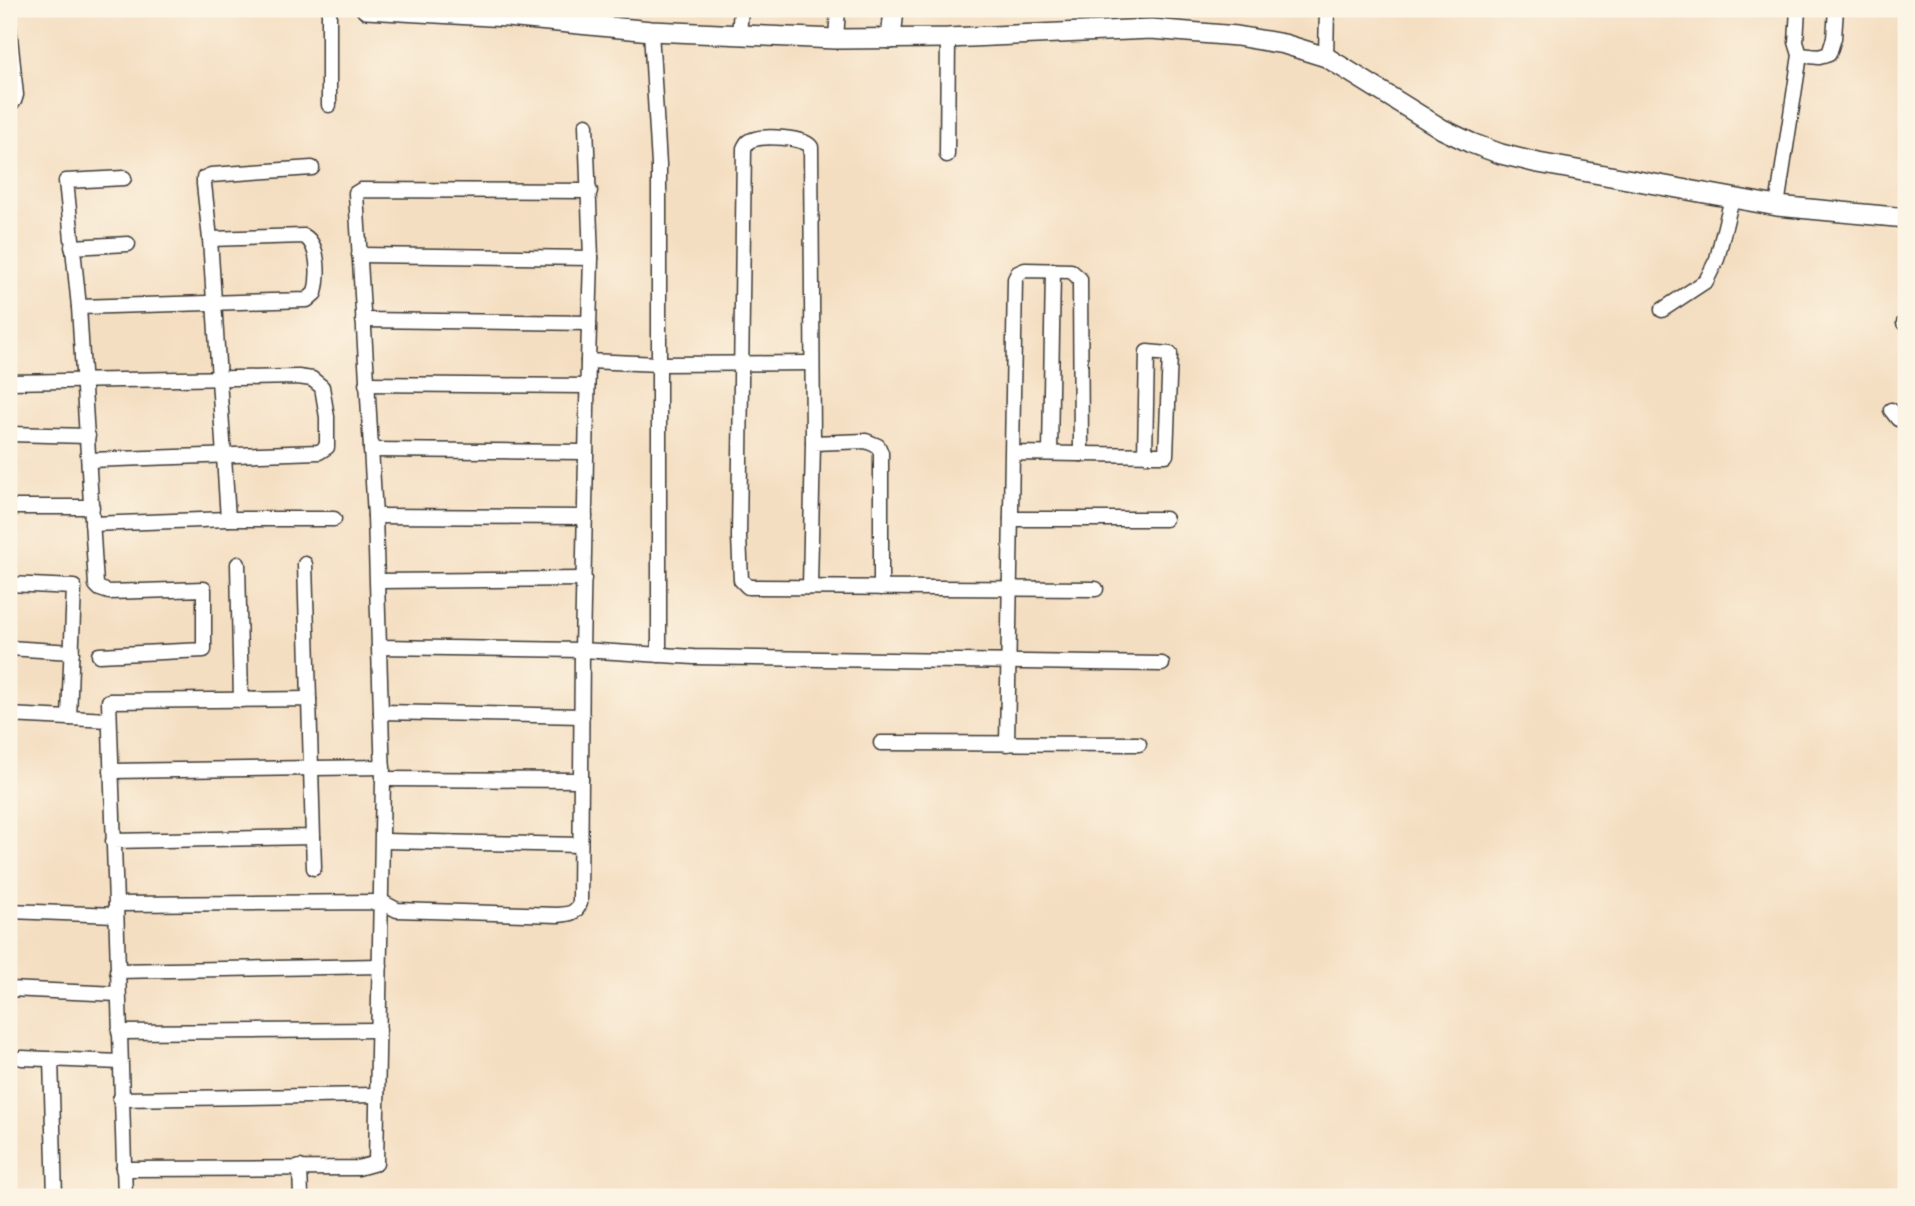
<svg xmlns="http://www.w3.org/2000/svg" width="1915" height="1206" font-family="'Patrick Hand',sans-serif">
  <style>
    .lines { fill: none; stroke-linecap: round; stroke-linejoin: round }
    .street-casing { stroke: #3c3935; stroke-width: 17 }
    .secondary-casing { stroke: #3c3935; stroke-width: 22 }
    .street { stroke: #fff; stroke-width: 14 }
    .secondary { stroke: #fff; stroke-width: 19 }
  </style>
  <rect width="100%" height="100%" fill="#fcf5e5"/>
  <filter id="ink" filterUnits="userSpaceOnUse"><feTurbulence type="fractalNoise" baseFrequency=".0143" numOctaves="2"/><feDisplacementMap in="SourceGraphic" scale="14" xChannelSelector="R" yChannelSelector="G"/><feConvolveMatrix kernelMatrix="1 2 1 2 8 2 1 2 1" color-interpolation-filters="sRGB"/></filter>
  <filter id="wash" filterUnits="userSpaceOnUse"><feTurbulence type="fractalNoise" baseFrequency=".00686" numOctaves="4" result="noise"/><feDisplacementMap in="SourceGraphic" scale="28" xChannelSelector="R" yChannelSelector="G"/><feGaussianBlur stdDeviation="1.57" result="paint"/><feColorMatrix in="noise" values="0 0 0 0 0 0 0 0 0 0 0 0 0 0 0 0 0 1.4 0 .05"/><feComposite in="paint" operator="in"/></filter>
  <g filter="url(#wash)">
    <rect width="100%" height="100%" fill="#f4dec1"/>
  </g>
  <g filter="url(#ink)">
    <g class="lines">
      <defs>
        <g id="street">
          <polyline points="9,27 16,95 14,101 9,104"/>
          <polyline points="651,31 659,165 659,655"/>
          <polyline points="739,35 741,9"/>
          <polyline points="836,39 838,9"/>
          <polyline points="1800,55 1819,57 1829,54 1834,38 1836,9"/>
          <polyline points="1326,57 1327,9"/>
          <polyline points="329,105 329,9"/>
          <polyline points="586,125 591,258 588,361 660,364 811,363"/>
          <polyline points="947,155 948,38"/>
          <polyline points="312,168 211,175 204,178 204,184 210,239 228,519 334,519"/>
          <polyline points="1777,206 1800,55 1796,42 1798,9"/>
          <polyline points="72,247 128,244"/>
          <polyline points="359,255 591,258"/>
          <path d="M79,307L307,300L315,293C319,277 320,245 304,236L210,239"/>
          <polyline points="1662,310 1706,281 1717,259 1732,198"/>
          <polyline points="363,320 589,323"/>
          <polyline points="1904,323 1906,322"/>
          <polyline points="9,382 298,377 312,379 322,387 327,417 327,447 319,452 89,460"/>
          <polyline points="366,384 587,386"/>
          <polyline points="1891,410 1898,419 1906,421"/>
          <polyline points="9,434 88,436"/>
          <path d="M813,443L811,147C805,137 763,135 752,140C747,141 747,143 744,148L739,537L741,580L748,587H753L1096,589"/>
          <polyline points="371,450 586,452"/>
          <polyline points="1050,453 1053,270"/>
          <polyline points="1081,454 1166,455 1170,354 1147,352 1145,455"/>
          <polyline points="9,507 92,507"/>
          <polyline points="375,516 585,517"/>
          <polyline points="1011,519 1165,519"/>
          <polyline points="92,524 228,519"/>
          <polyline points="238,564 241,700"/>
          <polyline points="305,564 309,699"/>
          <polyline points="378,581 584,579"/>
          <polyline points="9,584 74,587 69,718"/>
          <polyline points="810,587 813,443 866,441 878,446 881,453 881,588"/>
          <polyline points="379,647 582,650 694,657 1162,664"/>
          <polyline points="9,648 72,652"/>
          <polyline points="99,655 204,650 204,589 109,592 100,589 96,585 79,307 66,181 124,178"/>
          <polyline points="381,712 582,716"/>
          <polyline points="9,715 109,720"/>
          <polyline points="881,743 1139,744"/>
          <polyline points="1007,744 1015,279 1018,273 1025,270 1071,271 1080,279 1081,454 1013,453"/>
          <polyline points="111,771 383,767"/>
          <polyline points="383,779 581,780"/>
          <polyline points="313,837 314,868"/>
          <polyline points="113,841 313,837 309,699 109,701 116,904"/>
          <polyline points="384,841 580,845"/>
          <polyline points="9,911 116,915"/>
          <polyline points="117,971 380,966"/>
          <polyline points="9,989 118,994"/>
          <polyline points="119,1032 379,1030"/>
          <polyline points="22,1058 120,1062"/>
          <polyline points="51,1059 55,1197"/>
          <polyline points="120,1099 377,1095"/>
          <polyline points="300,1167 301,1197"/>
          <polyline points="123,1169 358,1168 376,1163 383,779 375,516 356,193 361,190 590,191"/>
          <path d="M125,1197L116,904L382,902L397,910L558,915C568,914 576,914 580,903L582,650L588,361"/>
        </g>
        <g id="secondary">
          <polyline points="366,9 507,17 651,31 836,39 948,38 1151,29 1237,36 1284,44 1326,57 1442,129 1471,143 1501,154 1538,163 1777,206 1906,218"/>
          <polyline points="891,39 894,9"/>
        </g>
      </defs>
      <use href="#street" class="street-casing"/>
      <use href="#secondary" class="secondary-casing"/>
      <use href="#street" class="street"/>
      <use href="#secondary" class="secondary"/>
    </g>
  </g>
  <rect width="1915" height="1206" fill="none" stroke="#fcf5e5" stroke-width="35"/>
</svg>
